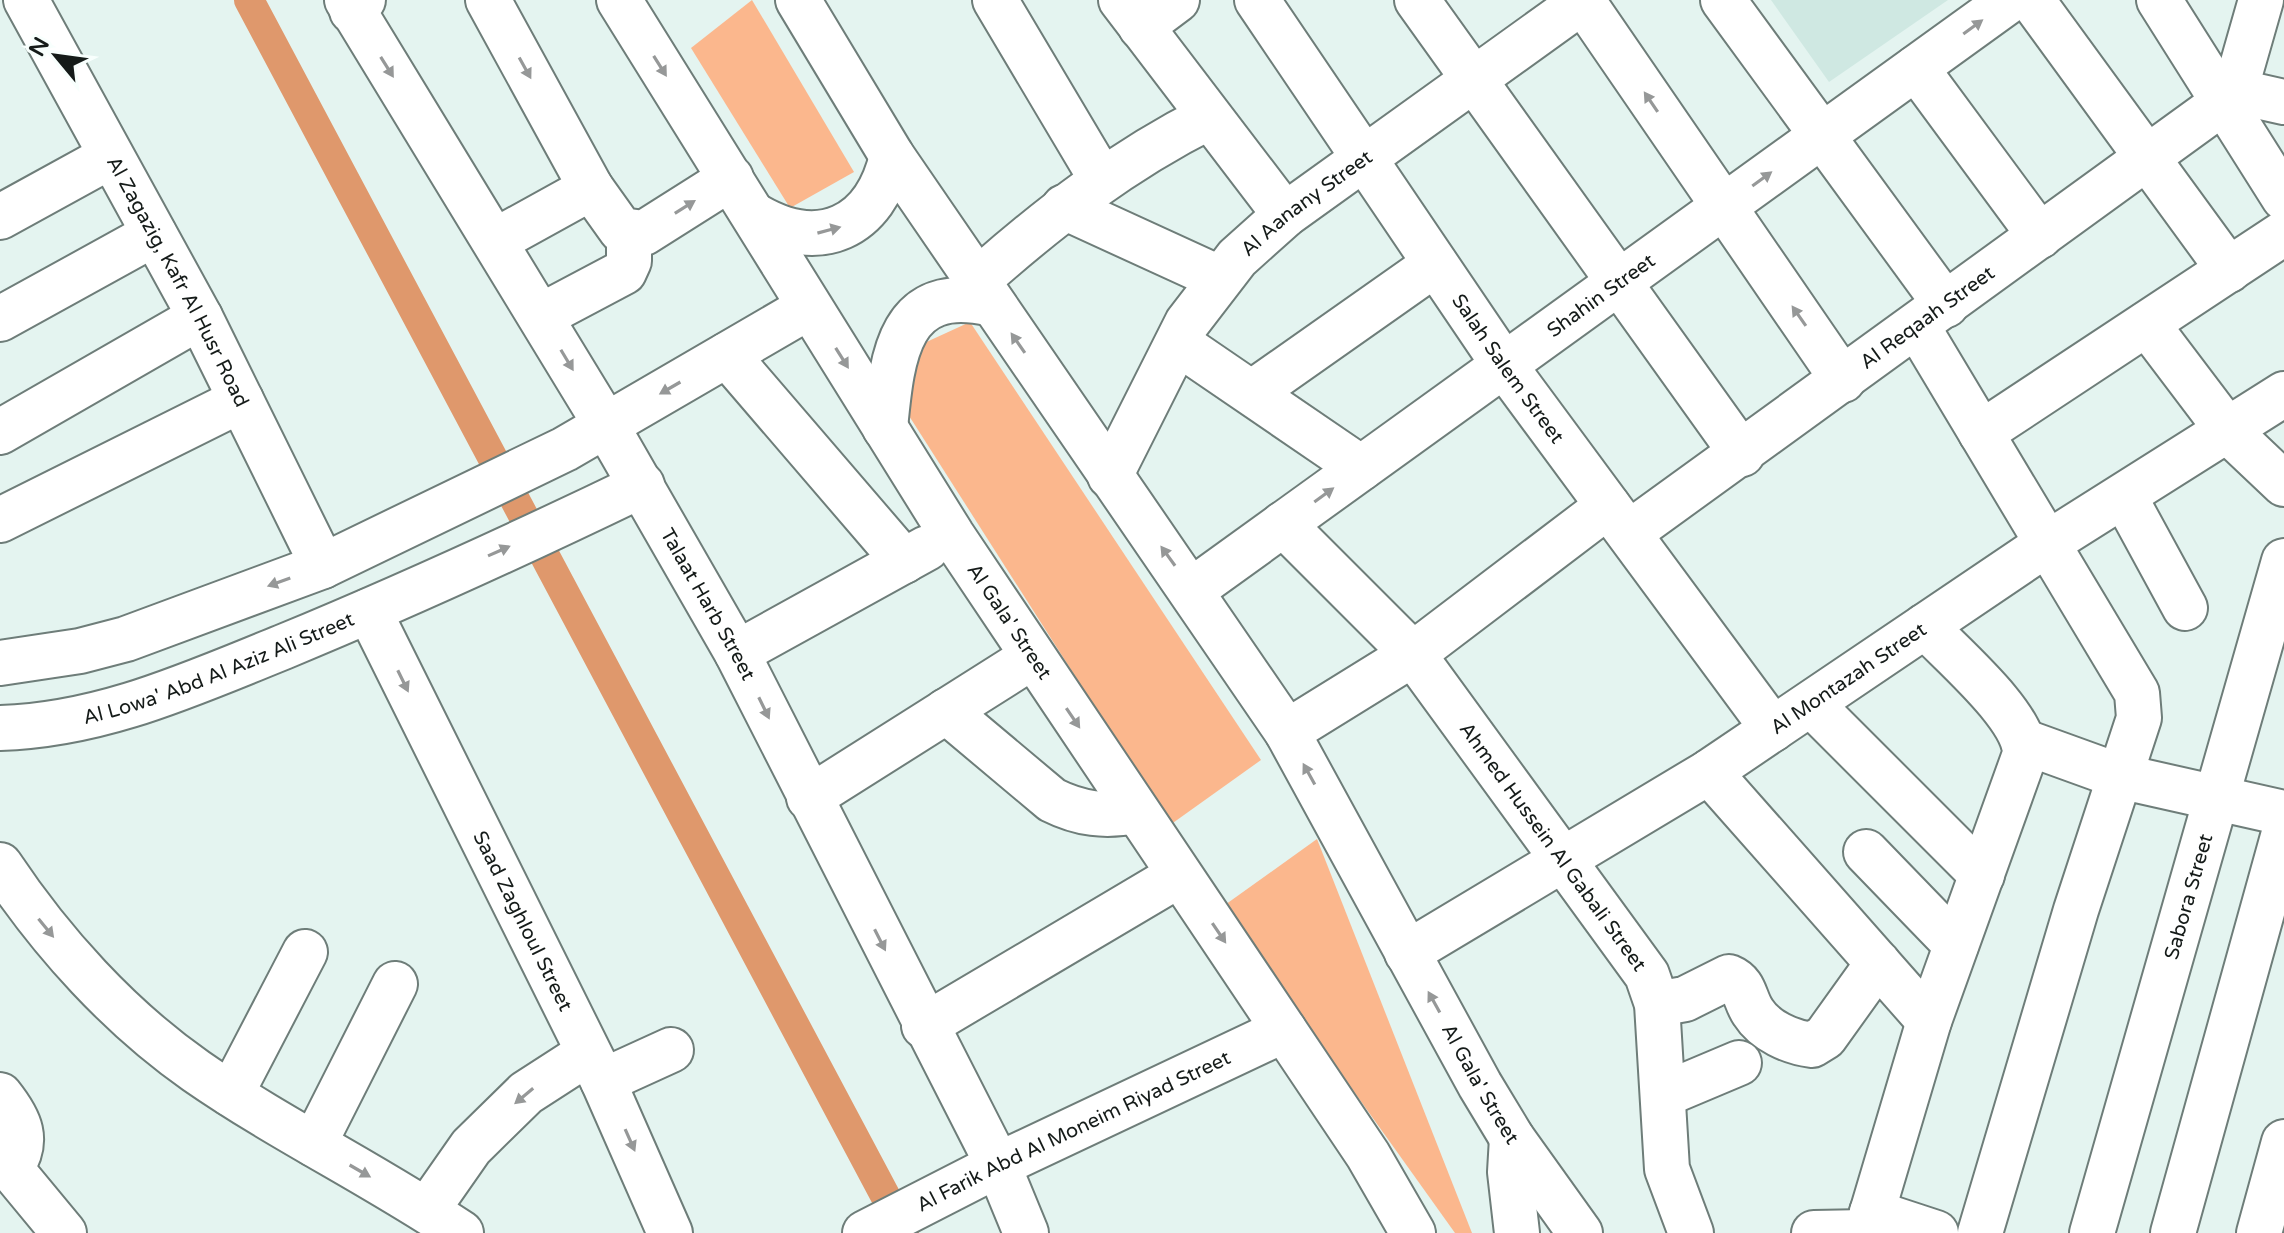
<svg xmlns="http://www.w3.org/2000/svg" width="2284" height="1233" font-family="'Varela Round',sans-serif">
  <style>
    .built { fill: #cfe8e2 }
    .green { fill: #fbb78d }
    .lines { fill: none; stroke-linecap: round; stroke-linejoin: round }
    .canal { stroke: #df986c; stroke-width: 30 }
    .minor-casing { stroke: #6e7d79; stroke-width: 48 }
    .major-casing { stroke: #6e7d79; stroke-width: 48 }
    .highway-casing { stroke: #6e7d79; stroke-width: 48 }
    .minor { stroke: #fff; stroke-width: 44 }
    .major { stroke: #fff; stroke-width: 44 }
    .highway { stroke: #fff; stroke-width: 44 }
    .oneway { fill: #969898 }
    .labels { text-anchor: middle; stroke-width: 6; stroke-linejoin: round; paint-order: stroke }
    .street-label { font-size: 20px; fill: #151b19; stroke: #f8fffd }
  </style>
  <rect width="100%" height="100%" fill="#e4f4f0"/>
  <polygon class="built" points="1771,0 1948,0 1829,82"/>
  <g class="green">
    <polygon points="752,0 854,172 790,208 691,48"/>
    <polygon points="970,322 1261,760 1170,825 904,408 909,350"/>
    <polygon points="1317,839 1472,1233 1455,1233 1222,907"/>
  </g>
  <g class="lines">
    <polyline class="canal" points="249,0 904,1231"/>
    <defs>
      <g id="minor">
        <polyline points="488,0 591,188 621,230 644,233 731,178"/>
        <polyline points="995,0 1102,180"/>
        <polyline points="1121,0 1285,215"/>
        <path id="s1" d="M1257,0L1504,365L1773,729"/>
        <polyline points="1417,0 1742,454"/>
        <polyline points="1582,0 1843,380"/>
        <polyline points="1723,0 1946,305"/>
        <polyline points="2032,0 2229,270"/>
        <polyline points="2159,0 2284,198"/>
        <polyline points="1141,27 1177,0"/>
        <polyline points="1916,68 2040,236"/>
        <polyline points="2217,87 2284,102"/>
        <polyline points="2235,91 2261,0"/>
        <polyline points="1064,207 1219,278"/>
        <polyline points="0,217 111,156"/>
        <polyline points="495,241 591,188"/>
        <path d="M977,281C1049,217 1123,160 1209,117"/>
        <polyline points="541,316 624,272 629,261 629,233"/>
        <polyline points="0,319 154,234"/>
        <polyline points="2147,324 2228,431 2284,484"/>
        <polyline points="1917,326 2137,693 2139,718 2076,910 1980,1233"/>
        <polyline points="1178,343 1361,468"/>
        <polyline points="727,355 904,561"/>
        <polyline points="1253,392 1435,264"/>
        <polyline points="0,432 200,317"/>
        <polyline points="1981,433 2284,233"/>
        <path id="s2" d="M1110,476L1187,323L1237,258L1285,215L1583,1"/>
        <polyline points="2124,496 2185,608"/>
        <polyline points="0,520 241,400"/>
        <path id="s3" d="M1283,524L1413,654L1647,975L1657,1004L1667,1169L1691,1233"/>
        <path id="s4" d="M1629,533L2225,101"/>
        <path id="s5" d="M1192,590L2010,0"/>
        <polyline points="737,653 927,548"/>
        <polyline points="1812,705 1982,875"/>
        <path d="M946,711L1052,800C1080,814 1105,817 1136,811"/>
        <polyline points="1287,732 1413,654 1608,506"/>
        <polyline points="2025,742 2119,776 2284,813"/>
        <polyline points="1709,772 1929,1021"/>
        <polyline points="809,798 1032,657"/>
        <polyline points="1866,852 1956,945"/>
        <path d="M0,865C52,943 119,1017 196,1071C281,1130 375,1175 461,1233"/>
        <path id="s6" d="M1407,953L1709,772L2048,543L2284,394"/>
        <path d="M1657,1004L1685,999L1729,977C1746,984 1744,999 1753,1012C1765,1031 1790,1042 1812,1045L1825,1037L1878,963"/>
        <polyline points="924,1026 1179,875"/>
        <polyline points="603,1081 671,1050"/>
        <polyline points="231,1094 305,952"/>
        <path d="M0,1095C20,1120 30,1140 11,1169L64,1233"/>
        <polyline points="1663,1095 1739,1063"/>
        <polyline points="314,1144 395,984"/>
        <polyline points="427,1210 471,1147 526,1093 588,1053"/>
        <polyline points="1872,1212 1936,1233"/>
        <polyline points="1814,1233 1866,1232"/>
        <path d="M1866,1233L1929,1021L2025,754C2025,716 1952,655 1925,626"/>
        <path id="s7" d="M2092,1233L2284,561"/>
        <polyline points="2173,1233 2284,833"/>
        <polyline points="2259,1233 2284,1142"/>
      </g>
      <g id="major">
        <path id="s8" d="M26,0L200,317L323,566"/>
        <path id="s9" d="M347,0L606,425L737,653L998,1165L1026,1233"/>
        <path id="s10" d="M369,611L603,1081L670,1233"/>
        <polyline points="0,663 80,651 126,639 323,566 565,449 809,307"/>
        <path id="s11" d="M0,728C102,725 191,684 283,647C404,597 524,542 642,485"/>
        <path id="s12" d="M865,1233L998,1165L1284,1030"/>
      </g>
      <g id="highway">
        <path id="s13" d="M619,0L952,535L1368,1155L1413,1233"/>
        <path id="s14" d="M798,0L892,156L1287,732L1480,1085L1512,1138L1580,1233"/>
        <polyline points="352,11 363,0"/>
        <path d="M756,216C820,253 875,228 892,156"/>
        <path d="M885,428C892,357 898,282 991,304"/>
        <polyline points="1512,1138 1510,1172 1517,1233"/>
      </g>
    </defs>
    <use href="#minor" class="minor-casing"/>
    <use href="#major" class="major-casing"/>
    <use href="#highway" class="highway-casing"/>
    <use href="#minor" class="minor"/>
    <use href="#major" class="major"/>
    <use href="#highway" class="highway"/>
  </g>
  <defs><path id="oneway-solid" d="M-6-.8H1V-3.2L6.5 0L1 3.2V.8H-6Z" transform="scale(2)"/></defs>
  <g class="oneway">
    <use href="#oneway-solid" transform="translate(1973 27) rotate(-36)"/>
    <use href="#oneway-solid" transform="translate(660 66) rotate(58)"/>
    <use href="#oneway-solid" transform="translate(387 67) rotate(58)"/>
    <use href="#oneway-solid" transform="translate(525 68) rotate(61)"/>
    <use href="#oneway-solid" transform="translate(1651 102) rotate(-124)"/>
    <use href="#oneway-solid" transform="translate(1762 179) rotate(-36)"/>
    <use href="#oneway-solid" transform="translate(685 207) rotate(-32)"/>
    <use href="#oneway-solid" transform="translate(829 230) rotate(-15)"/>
    <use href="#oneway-solid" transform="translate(1799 316) rotate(-125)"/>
    <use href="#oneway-solid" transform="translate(1018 343) rotate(-125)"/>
    <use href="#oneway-solid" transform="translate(842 358) rotate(58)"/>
    <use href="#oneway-solid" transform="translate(567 360) rotate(59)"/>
    <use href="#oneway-solid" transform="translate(670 388) rotate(150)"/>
    <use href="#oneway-solid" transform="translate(1324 495) rotate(-36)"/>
    <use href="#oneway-solid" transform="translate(499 551) rotate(-24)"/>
    <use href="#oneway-solid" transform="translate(1168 556) rotate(-126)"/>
    <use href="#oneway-solid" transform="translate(279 582) rotate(160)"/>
    <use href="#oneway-solid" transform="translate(403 681) rotate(64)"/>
    <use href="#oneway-solid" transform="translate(764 708) rotate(64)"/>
    <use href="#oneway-solid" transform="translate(1073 718) rotate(56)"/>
    <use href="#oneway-solid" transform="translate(1309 774) rotate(-119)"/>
    <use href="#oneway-solid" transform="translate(46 928) rotate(51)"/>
    <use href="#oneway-solid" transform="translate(1219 933) rotate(56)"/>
    <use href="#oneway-solid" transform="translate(880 940) rotate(63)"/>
    <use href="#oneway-solid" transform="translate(1434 1002) rotate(-119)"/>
    <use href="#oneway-solid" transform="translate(524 1096) rotate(140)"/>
    <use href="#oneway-solid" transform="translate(630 1140) rotate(66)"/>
    <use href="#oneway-solid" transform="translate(360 1171) rotate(30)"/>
  </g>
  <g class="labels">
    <g class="street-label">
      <text dy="7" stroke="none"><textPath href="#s2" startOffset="342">Al Aanany Street</textPath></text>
      <text dy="7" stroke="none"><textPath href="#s8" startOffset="320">Al Zagazig, Kafr Al Husr Road</textPath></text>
      <text dy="7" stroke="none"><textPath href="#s5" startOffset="504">Shahin Street</textPath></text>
      <text dy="7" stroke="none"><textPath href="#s4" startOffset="368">Al Reqaah Street</textPath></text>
      <text dy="7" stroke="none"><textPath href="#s1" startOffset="446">Salah Salem Street</textPath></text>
      <text dy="7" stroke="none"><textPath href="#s9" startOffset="704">Talaat Harb Street</textPath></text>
      <text dy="7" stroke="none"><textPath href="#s13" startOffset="734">Al Gala' Street</textPath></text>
      <text dy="7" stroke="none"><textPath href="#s11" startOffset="228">Al Lowa' Abd Al Aziz Ali Street</textPath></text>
      <text dy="7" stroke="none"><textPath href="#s6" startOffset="520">Al Montazah Street</textPath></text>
      <text dy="7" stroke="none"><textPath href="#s3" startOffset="422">Ahmed Hussein Al Gabali Street</textPath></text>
      <text dy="7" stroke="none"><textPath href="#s7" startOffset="350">Sabora Street</textPath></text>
      <text dy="7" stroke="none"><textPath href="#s10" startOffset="346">Saad Zaghloul Street</textPath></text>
      <text dy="7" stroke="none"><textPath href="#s14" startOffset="1282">Al Gala' Street</textPath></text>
      <text dy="7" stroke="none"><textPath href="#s12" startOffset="232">Al Farik Abd Al Moneim Riyad Street</textPath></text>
    </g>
  </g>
  <g transform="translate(56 56) rotate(299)" stroke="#f8fffd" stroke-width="6" paint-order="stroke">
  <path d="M0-6L14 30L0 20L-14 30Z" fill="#151b19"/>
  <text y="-12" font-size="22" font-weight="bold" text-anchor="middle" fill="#151b19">N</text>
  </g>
</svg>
